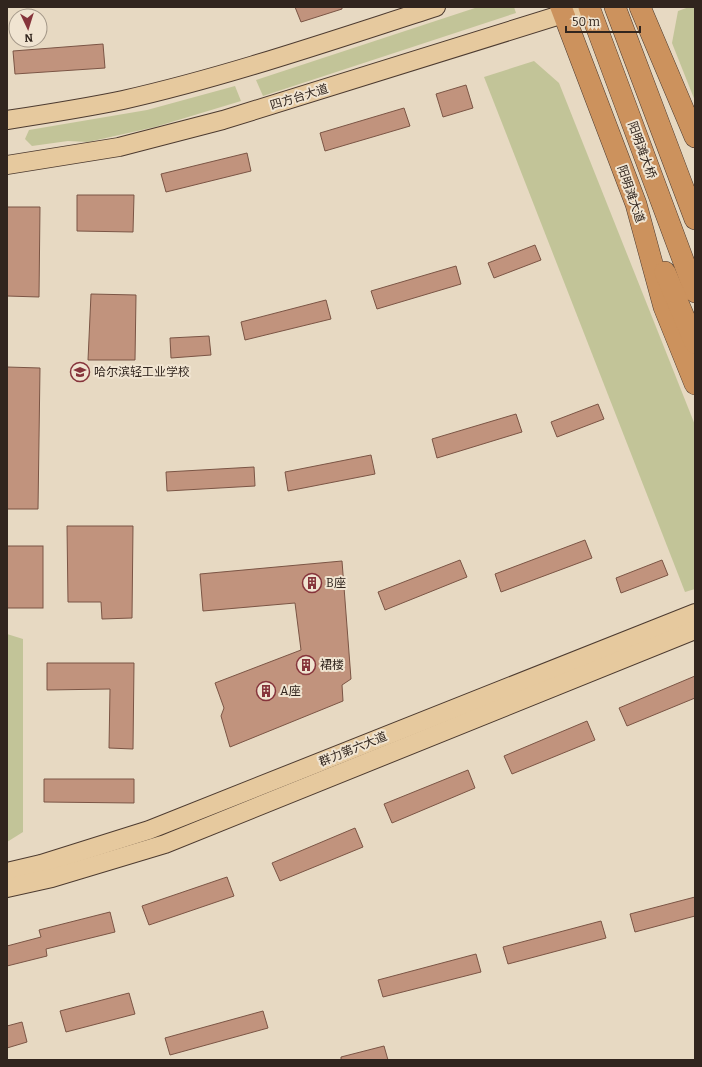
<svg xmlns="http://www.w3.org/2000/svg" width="702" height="1067" font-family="Bitter,'Noto Sans SC',serif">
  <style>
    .green { fill: #c2c498 }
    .building { fill: #c1937d; stroke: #7b5545 }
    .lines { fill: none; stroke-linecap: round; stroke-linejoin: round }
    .major-casing { stroke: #4d3b30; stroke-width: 20 }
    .highway-casing { stroke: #4d3b30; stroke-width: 22 }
    .major { stroke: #e6c99e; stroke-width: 18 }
    .highway { stroke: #cc925d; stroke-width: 21 }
    .labels { text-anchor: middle; stroke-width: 4; stroke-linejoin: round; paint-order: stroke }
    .street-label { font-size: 12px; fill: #31251e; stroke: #f0e4d1 }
    .poi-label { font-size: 12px; fill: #31251e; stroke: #f0e4d1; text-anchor: start }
  </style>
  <rect width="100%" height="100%" fill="#e7d9c2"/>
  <g class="green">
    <polygon points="478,7 514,7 516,13 263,96 256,80"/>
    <polygon points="689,7 695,7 695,101 672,43 678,11"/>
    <polygon points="534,61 559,83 695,425 695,589 685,592 484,77"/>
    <polygon points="235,86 241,101 155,127 88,142 68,141 32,146 25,139 29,130 147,110"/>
    <polygon points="7,634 23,639 23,832 7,842"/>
  </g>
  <g class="building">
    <polygon points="295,7 342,7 342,9 301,22"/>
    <polygon points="103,44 105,68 15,74 13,51"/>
    <polygon points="466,85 473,108 443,117 436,94"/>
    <polygon points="404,108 410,126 325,151 320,133"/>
    <polygon points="247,153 251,171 166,192 161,174"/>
    <polygon points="77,195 134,195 133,232 77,231"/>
    <polygon points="7,207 40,207 39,297 7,296"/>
    <polygon points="535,245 541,260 494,278 488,263"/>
    <polygon points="456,266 461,284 377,309 371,291"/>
    <polygon points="91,294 136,295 135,360 88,360"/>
    <polygon points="326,300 331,319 245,340 241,322"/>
    <polygon points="209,336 211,355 171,358 170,338"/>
    <polygon points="7,367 40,368 38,509 7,509"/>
    <polygon points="598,404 604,419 557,437 551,422"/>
    <polygon points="516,414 522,432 437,458 432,439"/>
    <polygon points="371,455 375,474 288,491 285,472"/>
    <polygon points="254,467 255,486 167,491 166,472"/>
    <polygon points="67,526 133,526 132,618 102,619 101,602 68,602"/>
    <polygon points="585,540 592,558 501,592 495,574"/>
    <rect x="7" y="546" width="36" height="62"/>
    <polygon points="460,560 467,577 385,610 378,592"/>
    <polygon points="662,560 668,575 621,593 616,578"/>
    <polygon points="342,561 351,679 342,685 343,701 230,747 221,716 224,708 215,683 301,650 295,603 203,611 200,574"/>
    <polygon points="47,663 134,663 133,749 109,748 110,689 47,690"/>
    <polygon points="695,676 695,698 627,726 619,708"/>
    <polygon points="587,721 595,740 512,774 504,756"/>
    <polygon points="468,770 475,788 392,823 384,804"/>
    <polygon points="44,779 134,779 134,803 44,802"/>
    <polygon points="355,828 363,847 280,881 272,863"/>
    <polygon points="227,877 234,896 149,925 142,906"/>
    <polygon points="695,897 695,916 635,932 630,914"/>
    <polygon points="110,912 115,932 46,949 47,956 7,966 7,946 41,937 39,930"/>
    <polygon points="601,921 606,938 508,964 503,947"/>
    <polygon points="476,954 481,972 383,997 378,980"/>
    <polygon points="129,993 135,1014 66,1032 60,1011"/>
    <polygon points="263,1011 268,1028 170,1055 165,1038"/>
    <polygon points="22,1022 27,1042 7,1048 7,1026"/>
    <polygon points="384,1046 388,1060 341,1060 341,1057"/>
  </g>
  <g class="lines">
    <defs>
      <g id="major">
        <path d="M7,120C46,114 85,108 123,100C229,76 333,40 436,7"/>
        <polyline points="7,165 119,147 223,120 586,7"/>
        <polyline points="7,872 41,864 149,830 695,613"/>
        <polyline points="7,888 52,878 165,844 695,630"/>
      </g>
      <g id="highway">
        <polyline points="561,7 636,204 664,307 695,384"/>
        <polyline points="589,7 695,292"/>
        <polyline points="615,7 695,219"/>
        <polyline points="640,7 695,137"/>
        <polyline points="665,272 695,343"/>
      </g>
    </defs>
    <use href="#major" class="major-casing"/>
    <use href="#highway" class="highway-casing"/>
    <use href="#major" class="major"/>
    <use href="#highway" class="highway"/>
  </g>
  <defs>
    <symbol id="school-ring" viewBox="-11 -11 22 22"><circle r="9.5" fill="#f0e4d1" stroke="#86343b" stroke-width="1.5"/><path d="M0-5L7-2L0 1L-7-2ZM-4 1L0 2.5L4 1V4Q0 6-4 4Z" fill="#86343b"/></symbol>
    <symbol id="building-ring" viewBox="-11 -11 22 22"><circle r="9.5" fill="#f0e4d1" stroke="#86343b" stroke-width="1.5"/><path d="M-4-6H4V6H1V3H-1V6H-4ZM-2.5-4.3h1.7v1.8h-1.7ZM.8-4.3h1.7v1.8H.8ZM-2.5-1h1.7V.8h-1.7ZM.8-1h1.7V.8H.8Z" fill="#86343b"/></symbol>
  </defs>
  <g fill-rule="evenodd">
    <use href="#school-ring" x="69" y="361" width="22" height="22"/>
    <use href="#building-ring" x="301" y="572" width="22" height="22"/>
    <use href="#building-ring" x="295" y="654" width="22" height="22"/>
    <use href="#building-ring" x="255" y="680" width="22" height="22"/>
  </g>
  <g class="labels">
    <g class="street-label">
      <text transform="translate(299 97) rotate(-17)" y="4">四方台大道</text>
      <text transform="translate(642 150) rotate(70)" y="4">阳明滩大桥</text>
      <text transform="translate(631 194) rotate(71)" y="4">阳明滩大道</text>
      <text transform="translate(353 749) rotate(-22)" y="4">群力第六大道</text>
    </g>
    <g class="poi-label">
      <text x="94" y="376">哈尔滨轻工业学校</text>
      <text x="326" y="587">B座</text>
      <text x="320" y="669">裙楼</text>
      <text x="280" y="695">A座</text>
    </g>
  </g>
  <rect width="702" height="1067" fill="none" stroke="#31251e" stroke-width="16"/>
  <g transform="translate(28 28) rotate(176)"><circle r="19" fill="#f0e4d1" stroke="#a49889"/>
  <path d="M0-3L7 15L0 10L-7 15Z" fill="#86343b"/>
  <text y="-6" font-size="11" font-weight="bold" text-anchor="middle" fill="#31251e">N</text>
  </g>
  <path d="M566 26v6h74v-6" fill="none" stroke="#31251e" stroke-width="2"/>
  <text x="572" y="26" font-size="12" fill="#31251e" stroke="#f0e4d1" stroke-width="3" paint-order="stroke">50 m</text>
</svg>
